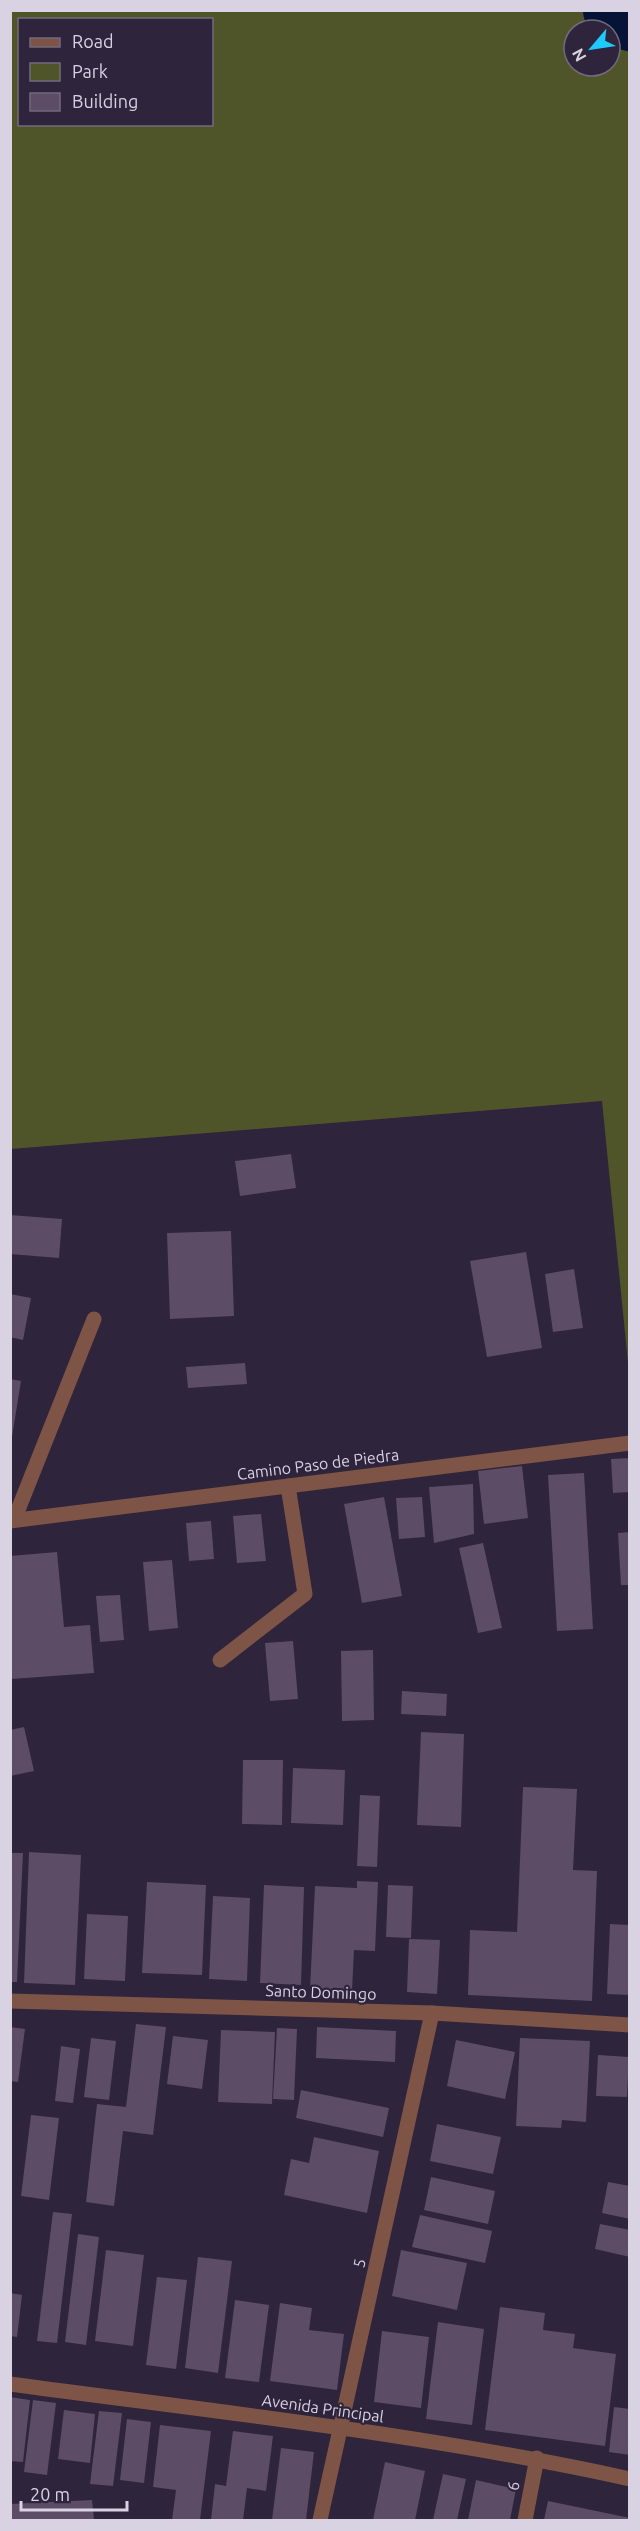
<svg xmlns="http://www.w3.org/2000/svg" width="640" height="2531" font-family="Ubuntu,sans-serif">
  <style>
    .green { fill: #4f5529; fill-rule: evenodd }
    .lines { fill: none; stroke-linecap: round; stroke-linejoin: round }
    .river { stroke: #041336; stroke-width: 64 }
    .building { fill: #5c4c66 }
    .minor { stroke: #7d5446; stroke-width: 15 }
    .labels { text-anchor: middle; stroke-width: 4.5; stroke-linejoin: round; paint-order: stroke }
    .street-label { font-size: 16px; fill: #d9d2e2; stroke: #2e243c }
  </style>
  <rect width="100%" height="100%" fill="#2e243c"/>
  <path class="green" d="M11,10L629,11V1373L602,1101L11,1149ZM20,20H212V124H20ZM574,30H610V66H574Z"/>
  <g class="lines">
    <polyline class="river" points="615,10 630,19"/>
  </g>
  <g class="building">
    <polygon points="291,1154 296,1188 240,1196 235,1161"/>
    <polygon points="10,1215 62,1219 59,1258 10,1254"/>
    <polygon points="231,1231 234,1316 170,1319 167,1233"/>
    <polygon points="526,1252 542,1348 487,1357 470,1261"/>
    <polygon points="574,1269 583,1328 553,1332 545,1274"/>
    <polygon points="10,1294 31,1298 23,1340 10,1337"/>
    <polygon points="245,1363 247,1384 188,1388 186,1367"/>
    <polygon points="10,1379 21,1381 12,1437 10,1437"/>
    <polygon points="630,1458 630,1492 613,1493 611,1459"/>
    <polygon points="522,1466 528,1518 484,1524 478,1471"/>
    <polygon points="584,1473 593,1629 557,1631 548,1475"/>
    <polygon points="473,1484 474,1534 434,1543 429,1487"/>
    <polygon points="384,1497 402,1596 362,1603 344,1504"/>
    <polygon points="422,1497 425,1537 399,1539 396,1498"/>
    <polygon points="261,1514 266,1561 237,1563 233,1516"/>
    <polygon points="211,1521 214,1559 189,1561 186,1523"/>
    <polygon points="630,1532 630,1585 621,1585 618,1533"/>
    <polygon points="483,1543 502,1628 478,1633 459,1548"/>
    <polygon points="57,1552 64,1627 90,1625 94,1673 12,1679 10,1556"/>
    <polygon points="172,1560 178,1628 149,1631 143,1562"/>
    <polygon points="120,1595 124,1640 100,1642 96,1596"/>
    <polygon points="293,1641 298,1699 270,1701 265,1643"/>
    <polygon points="373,1650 374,1720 342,1721 341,1651"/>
    <polygon points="402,1691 447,1694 446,1716 401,1714"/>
    <polygon points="24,1727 34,1771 10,1776 10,1730"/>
    <polygon points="421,1732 464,1734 461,1827 417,1825"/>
    <polygon points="243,1760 283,1760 282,1825 242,1824"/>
    <polygon points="293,1768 345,1770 343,1825 291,1823"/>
    <polygon points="523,1787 577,1789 573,1870 597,1871 592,2001 468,1995 470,1930 517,1932"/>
    <polygon points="360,1795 380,1796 377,1867 357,1866"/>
    <polygon points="29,1852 81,1855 75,1985 24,1983"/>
    <polygon points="10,1853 23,1853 17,1982 10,1982"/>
    <polygon points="357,1881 378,1882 375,1951 354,1950 352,1991 310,1989 315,1886 357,1888"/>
    <polygon points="147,1882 206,1885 202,1975 142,1973"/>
    <polygon points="264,1885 304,1887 301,1985 260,1983"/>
    <polygon points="388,1885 413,1886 411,1938 386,1937"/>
    <polygon points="213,1896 250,1898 247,1981 209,1979"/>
    <polygon points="87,1914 128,1916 125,1981 84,1979"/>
    <polygon points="610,1924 630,1925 630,1995 607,1994"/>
    <polygon points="409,1939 440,1940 437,1994 407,1992"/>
    <polygon points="136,2024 166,2027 153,2135 123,2131 114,2206 86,2202 97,2104 126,2107"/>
    <polygon points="10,2027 25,2029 18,2082 10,2081"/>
    <polygon points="317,2027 396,2031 395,2062 316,2058"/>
    <polygon points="277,2028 297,2029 294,2100 273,2099"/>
    <polygon points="221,2030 275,2032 272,2104 218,2102"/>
    <polygon points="173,2036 208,2040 202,2089 167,2084"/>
    <polygon points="91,2038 116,2041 109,2100 84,2097"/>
    <polygon points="520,2038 590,2041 586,2122 562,2120 561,2128 516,2126"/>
    <polygon points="456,2040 515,2052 505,2099 447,2086"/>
    <polygon points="61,2046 80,2049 73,2103 55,2101"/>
    <polygon points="598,2055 629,2057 627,2097 596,2096"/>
    <polygon points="301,2090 389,2108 383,2137 296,2118"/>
    <polygon points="31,2115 59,2118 49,2200 21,2196"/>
    <polygon points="437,2124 501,2137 493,2174 430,2161"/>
    <polygon points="314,2137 379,2151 367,2213 284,2195 291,2159 309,2163"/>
    <polygon points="431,2177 495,2191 488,2224 424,2210"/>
    <polygon points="608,2182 630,2186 630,2219 602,2213"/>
    <polygon points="53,2212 72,2214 57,2343 37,2341"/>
    <polygon points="420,2215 492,2231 485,2263 412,2247"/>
    <polygon points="600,2224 630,2230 630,2257 595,2249"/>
    <polygon points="78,2234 99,2237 86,2345 65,2342"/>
    <polygon points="106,2250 144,2255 133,2346 95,2341"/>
    <polygon points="401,2250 467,2263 457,2310 392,2296"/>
    <polygon points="198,2257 232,2261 218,2373 185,2368"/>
    <polygon points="157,2277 187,2280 176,2369 146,2365"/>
    <polygon points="10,2293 22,2295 17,2337 10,2336"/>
    <polygon points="235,2300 269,2305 259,2382 225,2378"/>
    <polygon points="280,2303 312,2308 309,2330 344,2334 337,2390 270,2381"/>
    <polygon points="500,2307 545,2313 543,2330 575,2334 573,2348 616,2354 605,2446 485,2430"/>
    <polygon points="438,2322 484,2329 472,2425 426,2419"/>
    <polygon points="382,2331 429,2337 421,2408 374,2402"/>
    <polygon points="10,2397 30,2400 23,2462 10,2461"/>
    <polygon points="33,2400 56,2403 47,2475 24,2472"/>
    <polygon points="614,2407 630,2409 630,2455 609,2452"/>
    <polygon points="64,2410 95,2414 90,2463 58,2459"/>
    <polygon points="99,2411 122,2413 113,2486 90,2484"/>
    <polygon points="127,2419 151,2422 144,2483 120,2480"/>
    <polygon points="160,2425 211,2431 200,2520 172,2520 176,2490 153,2487"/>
    <polygon points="233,2431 273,2436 266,2491 247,2488 243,2520 211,2520 215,2484 226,2486"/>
    <polygon points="281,2448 314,2452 306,2520 272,2520"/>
    <polygon points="385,2462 425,2471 415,2520 373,2520"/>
    <polygon points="443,2474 466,2479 457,2520 433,2520"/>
    <polygon points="476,2480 516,2489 510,2520 468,2520"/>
    <polygon points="92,2500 94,2520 10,2520 10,2504"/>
    <polygon points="548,2501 630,2518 630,2520 544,2520"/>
  </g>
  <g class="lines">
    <g class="minor">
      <polyline points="14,1520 94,1319"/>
      <polyline points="10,1521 630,1443"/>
      <polyline points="220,1660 305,1594 288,1486"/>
      <polyline points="10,2001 432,2013 630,2025"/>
      <path d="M10,2384C217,2412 426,2434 630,2479"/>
      <polyline points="320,2520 432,2013"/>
      <polyline points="525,2520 537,2458"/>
    </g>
  </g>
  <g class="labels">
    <g class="street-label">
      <text transform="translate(318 1464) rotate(-7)" y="6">Camino Paso de Piedra</text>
      <text transform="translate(321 1992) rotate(2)" y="6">Santo Domingo</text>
      <text transform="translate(359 2263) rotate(-78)" y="6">5</text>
      <text transform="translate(323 2408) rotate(8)" y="6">Avenida Principal</text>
      <text transform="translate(513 2486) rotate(-79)" y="6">6</text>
    </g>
  </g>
  <rect width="640" height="2531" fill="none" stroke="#d9d2e2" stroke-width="24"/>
  <rect x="18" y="18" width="195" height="108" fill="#2e243c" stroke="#726a7e" stroke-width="1.5"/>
  <rect x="30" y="38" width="30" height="9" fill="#7d5446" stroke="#726a7e" stroke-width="1.5"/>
  <text x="72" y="48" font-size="18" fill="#d9d2e2">Road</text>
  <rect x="30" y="63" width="30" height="18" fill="#4f5529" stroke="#726a7e" stroke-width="1.5"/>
  <text x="72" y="78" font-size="18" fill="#d9d2e2">Park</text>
  <rect x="30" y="93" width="30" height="18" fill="#5c4c66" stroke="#726a7e" stroke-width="1.5"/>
  <text x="72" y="108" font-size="18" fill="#d9d2e2">Building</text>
  <g transform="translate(592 48) rotate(241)"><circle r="28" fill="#2e243c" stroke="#726a7e" stroke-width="1.5"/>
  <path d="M0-4.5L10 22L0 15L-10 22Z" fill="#1ec9fd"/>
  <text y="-9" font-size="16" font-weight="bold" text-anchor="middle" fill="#d9d2e2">N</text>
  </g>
  <path d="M21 2501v9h106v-9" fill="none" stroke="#d9d2e2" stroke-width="3"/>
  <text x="30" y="2501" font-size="18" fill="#d9d2e2" stroke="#2e243c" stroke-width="4.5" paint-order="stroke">20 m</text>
</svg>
